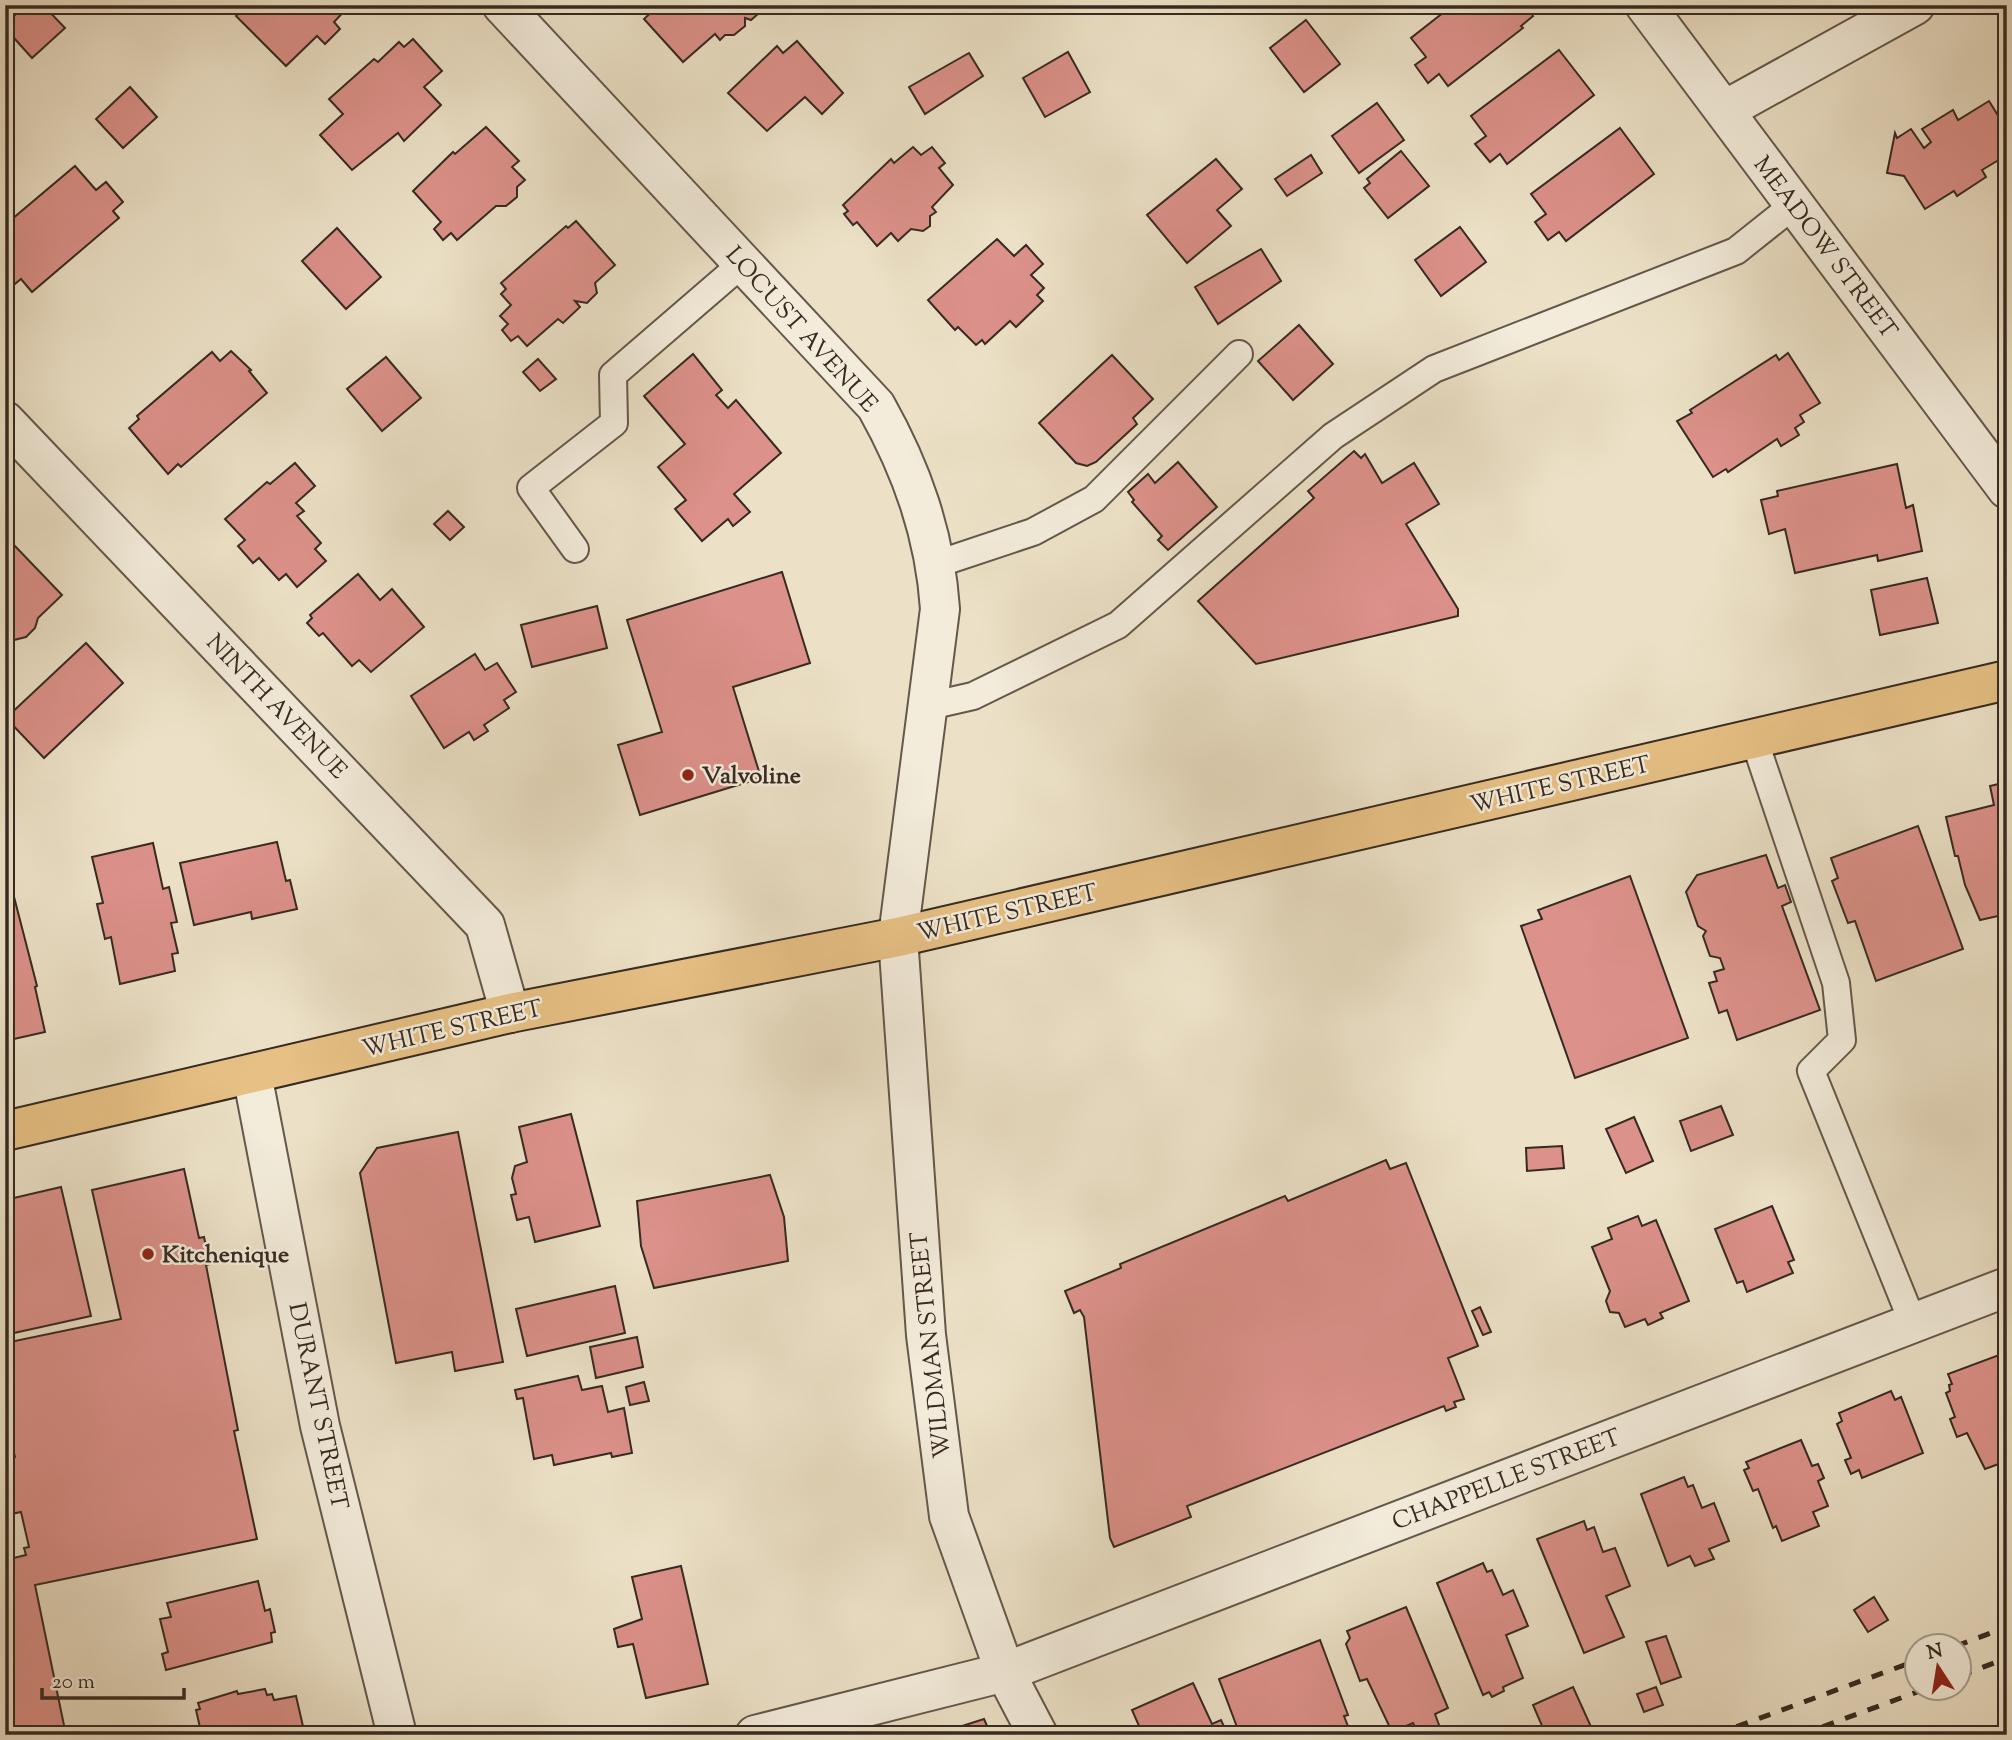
<svg xmlns="http://www.w3.org/2000/svg" width="2012" height="1740" font-family="'Sorts Mill Goudy',serif">
  <style>
    .building { fill: #dc918a; stroke: #362a22; stroke-width: 2 }
    .lines { fill: none; stroke-linecap: round; stroke-linejoin: round }
    .service-casing { stroke: #64584b; stroke-width: 30 }
    .minor-casing { stroke: #64584b; stroke-width: 42 }
    .tertiary-casing { stroke: #64584b; stroke-width: 42 }
    .primary-casing { stroke: #362a22; stroke-width: 42 }
    .service { stroke: #f3ecdb; stroke-width: 26 }
    .minor { stroke: #f3ecdb; stroke-width: 38 }
    .tertiary { stroke: #f3ecdb; stroke-width: 38 }
    .primary { stroke: #e6c084; stroke-width: 38 }
    .rail { stroke: #362a22; stroke-width: 5; stroke-dasharray: 12 12; stroke-linecap: butt }
    .poi-dot { fill: #8f2418; stroke: #f3ecdb; stroke-width: 2.5 }
    .labels { text-anchor: middle; stroke-width: 5; stroke-linejoin: round; paint-order: stroke }
    .street-label { font-size: 24px; fill: #362a22; stroke: #f3ecdb }
    .poi-label { font-size: 24px; font-weight: bold; fill: #362a22; stroke: #f3ecdb; text-anchor: start }
  </style>
  <rect width="100%" height="100%" fill="#ece1c7"/>
  <filter id="stains"><feTurbulence type="fractalNoise" baseFrequency=".00286" numOctaves="4"/><feColorMatrix values="0 0 0 0 .2 0 0 0 0 .09 0 0 0 0 .02 0 0 0 .5 -.17"/></filter>
  <radialGradient id="worn" r=".72"><stop offset=".6" stop-color="#630" stop-opacity="0"/><stop offset="1" stop-color="#630" stop-opacity=".3"/></radialGradient>
  <g class="building">
    <polygon points="26,5 43,5 65,28 32,58 5,28 5,24"/>
    <polygon points="247,5 350,5 334,22 340,29 325,44 317,36 286,66 236,16"/>
    <polygon points="659,5 764,5 766,7 751,20 745,18 745,26 734,35 725,35 720,40 715,34 683,62 644,19"/>
    <polygon points="1453,5 1525,5 1533,16 1521,26 1523,28 1448,86 1439,74 1428,83 1415,65 1426,57 1411,38"/>
    <polygon points="1306,20 1340,64 1304,92 1270,48"/>
    <polygon points="413,39 442,71 424,87 441,105 404,141 398,133 352,170 320,135 343,114 329,99 374,59 378,62 399,42 404,47"/>
    <polygon points="797,41 843,93 822,114 805,97 767,131 728,93 777,46 783,53"/>
    <polygon points="1559,50 1594,95 1507,164 1500,154 1490,162 1475,144 1486,136 1471,116"/>
    <polygon points="1068,52 1090,92 1045,117 1023,78"/>
    <polygon points="969,53 983,76 925,114 909,87"/>
    <polygon points="130,87 157,117 123,148 96,119"/>
    <polygon points="1989,101 1999,117 2007,112 2007,155 1982,170 1986,177 1957,196 1954,191 1925,209 1904,176 1887,173 1895,133 1897,138 1911,129 1924,148 1931,142 1922,129 1953,110 1958,120"/>
    <polygon points="1377,103 1404,140 1359,173 1332,136"/>
    <polygon points="486,127 519,161 512,167 525,180 517,187 517,197 506,206 496,206 457,240 451,233 443,240 434,229 441,222 413,191 453,152 455,154"/>
    <polygon points="1620,128 1654,174 1566,241 1559,232 1548,240 1535,222 1546,214 1531,194"/>
    <polygon points="913,147 921,155 932,147 945,163 939,168 953,185 932,207 936,212 930,216 930,226 923,231 911,229 898,241 891,233 877,246 857,222 853,225 844,214 848,211 843,205 891,159 894,163"/>
    <polygon points="1401,151 1429,186 1388,218 1364,188 1370,183 1367,179"/>
    <polygon points="1311,155 1322,173 1287,196 1275,179"/>
    <polygon points="1216,159 1242,189 1217,210 1231,226 1187,263 1147,215"/>
    <polygon points="75,166 96,190 106,182 123,202 113,211 119,218 32,292 21,279 9,289 5,285 5,225"/>
    <polygon points="576,221 615,265 595,283 597,293 587,303 575,301 580,307 563,323 558,319 527,346 518,336 511,341 502,330 508,324 500,316 511,305 501,294 506,289 501,283 566,226 568,228"/>
    <polygon points="1460,227 1486,262 1441,296 1415,260"/>
    <polygon points="337,228 381,277 346,309 302,261"/>
    <polygon points="997,239 1014,256 1026,245 1043,264 1031,275 1044,288 1037,295 1043,301 1016,327 1010,321 985,344 982,340 976,345 958,327 955,330 928,300"/>
    <polygon points="1261,249 1281,281 1218,324 1195,287"/>
    <polygon points="1299,325 1333,364 1293,400 1258,361"/>
    <polygon points="231,351 251,370 249,371 267,393 181,467 178,464 168,474 129,428 139,419 137,416 212,352 220,361"/>
    <polygon points="1788,353 1820,403 1800,415 1804,422 1795,428 1799,435 1781,446 1777,439 1728,472 1726,469 1713,477 1677,421 1692,413 1690,410 1776,355 1779,360"/>
    <polygon points="693,354 722,390 716,395 728,408 736,400 781,453 734,494 750,512 733,526 728,519 702,541 675,509 686,500 658,467 685,444 644,396"/>
    <polygon points="1112,355 1153,399 1133,418 1137,424 1096,462 1087,466 1076,463 1039,423"/>
    <polygon points="386,357 421,398 382,431 347,389"/>
    <polygon points="538,359 556,379 540,391 523,372"/>
    <polygon points="1354,451 1361,458 1365,454 1382,483 1414,463 1439,504 1406,524 1458,609 1458,616 1256,664 1198,601 1314,498 1308,491"/>
    <polygon points="1178,462 1217,507 1168,550 1158,540 1162,536 1132,502 1134,500 1128,492 1148,474 1155,483"/>
    <polygon points="295,463 315,486 296,503 304,511 297,516 321,543 315,549 326,561 297,587 286,574 279,580 259,558 253,563 238,546 245,540 225,519 267,482 270,484"/>
    <polygon points="1897,464 1906,508 1913,505 1922,551 1878,561 1877,555 1795,573 1785,529 1769,534 1761,500 1778,496 1777,491"/>
    <polygon points="448,511 464,527 450,540 434,524"/>
    <polygon points="13,544 62,595 38,618 35,628 26,637 14,640 5,648 5,551"/>
    <polygon points="782,572 810,663 733,687 761,778 640,815 618,745 662,732 627,620"/>
    <polygon points="358,574 380,600 392,589 424,627 371,672 359,660 352,666 323,633 319,636 307,623 312,618 310,615"/>
    <polygon points="1927,578 1938,623 1880,635 1871,590"/>
    <polygon points="597,606 607,648 532,667 521,625"/>
    <polygon points="86,643 123,683 44,758 6,718"/>
    <polygon points="475,654 485,670 497,663 516,692 504,700 509,708 484,725 488,731 474,740 469,732 444,748 411,696"/>
    <polygon points="2007,782 2007,914 1980,920 1965,885 1958,856 1955,856 1946,817 1994,805 1990,786"/>
    <polygon points="1918,826 1963,949 1876,981 1855,921 1848,923 1832,881 1838,878 1831,858"/>
    <polygon points="277,842 286,881 290,880 297,909 252,919 251,912 194,925 180,863"/>
    <polygon points="153,843 163,889 169,887 177,922 171,923 178,953 172,954 175,971 120,984 111,937 105,939 97,904 103,903 92,857"/>
    <polygon points="1766,855 1778,888 1785,885 1791,902 1782,906 1820,1010 1737,1040 1727,1010 1719,1013 1709,983 1717,981 1714,972 1724,969 1720,958 1710,956 1703,936 1706,931 1698,926 1686,892 1697,875"/>
    <polygon points="1630,876 1688,1038 1575,1078 1521,926 1542,919 1538,910"/>
    <polygon points="12,889 37,986 35,987 45,1032 5,1041 5,890"/>
    <polygon points="1721,1106 1733,1135 1691,1151 1680,1121"/>
    <polygon points="571,1114 600,1226 535,1242 529,1217 517,1220 511,1195 516,1194 512,1178 515,1166 527,1162 519,1127"/>
    <polygon points="1634,1117 1653,1161 1626,1173 1606,1129"/>
    <polygon points="458,1132 503,1362 455,1371 452,1352 396,1363 360,1173 377,1148"/>
    <polygon points="1562,1146 1564,1168 1527,1171 1526,1148"/>
    <polygon points="1386,1160 1390,1169 1406,1163 1478,1346 1448,1358 1464,1399 1454,1402 1456,1407 1446,1411 1444,1406 1187,1506 1191,1517 1114,1547 1110,1538 1084,1317 1080,1310 1074,1313 1065,1291 1121,1268 1120,1264 1285,1196 1288,1201"/>
    <polygon points="184,1169 199,1238 204,1237 210,1264 206,1265 238,1430 234,1431 257,1539 35,1585 66,1735 5,1735 5,1560 26,1555 24,1548 29,1547 21,1512 11,1514 8,1504 5,1505 5,1459 15,1457 5,1415 5,1343 121,1319 92,1190"/>
    <polygon points="770,1175 784,1217 788,1261 654,1288 641,1246 637,1201"/>
    <polygon points="61,1187 91,1316 5,1335 5,1200"/>
    <polygon points="1772,1206 1794,1260 1788,1262 1793,1273 1747,1292 1743,1281 1737,1283 1715,1229"/>
    <polygon points="1638,1216 1642,1226 1656,1220 1689,1301 1660,1313 1663,1318 1648,1325 1645,1319 1625,1327 1619,1313 1610,1312 1606,1301 1610,1291 1592,1247 1612,1239 1608,1228"/>
    <polygon points="615,1286 625,1333 527,1356 516,1309"/>
    <polygon points="1480,1307 1491,1332 1483,1335 1472,1311"/>
    <polygon points="637,1337 643,1367 596,1378 590,1347"/>
    <polygon points="1999,1355 2002,1365 2007,1364 2007,1461 1985,1469 1967,1433 1957,1437 1950,1419 1955,1417 1946,1393 1950,1391 1949,1385 1952,1384 1948,1374"/>
    <polygon points="578,1376 582,1390 602,1386 608,1412 624,1408 632,1453 612,1457 611,1453 554,1465 552,1455 534,1459 523,1398 517,1399 515,1390"/>
    <polygon points="644,1382 649,1401 630,1405 626,1387"/>
    <polygon points="1891,1391 1895,1400 1901,1397 1923,1453 1862,1478 1859,1470 1851,1474 1845,1460 1851,1458 1837,1424 1842,1421 1839,1413"/>
    <polygon points="1801,1440 1812,1466 1818,1464 1824,1478 1818,1481 1828,1506 1813,1512 1819,1526 1782,1541 1776,1526 1773,1528 1758,1489 1753,1491 1744,1470 1749,1468 1746,1462"/>
    <polygon points="1684,1477 1688,1487 1693,1485 1702,1508 1714,1503 1729,1541 1709,1549 1714,1559 1695,1566 1690,1556 1668,1566 1641,1494"/>
    <polygon points="1584,1521 1587,1530 1594,1527 1603,1552 1615,1548 1630,1586 1606,1596 1624,1637 1584,1653 1537,1539"/>
    <polygon points="1483,1563 1487,1572 1492,1570 1503,1595 1513,1590 1528,1626 1506,1635 1523,1678 1503,1687 1504,1691 1492,1697 1489,1692 1483,1695 1437,1583"/>
    <polygon points="681,1566 708,1684 646,1698 633,1644 618,1647 614,1629 642,1619 632,1577"/>
    <polygon points="258,1581 265,1611 270,1609 275,1632 271,1633 272,1642 166,1670 162,1654 168,1652 160,1619 171,1617 167,1603"/>
    <polygon points="1874,1597 1888,1620 1868,1632 1854,1610"/>
    <polygon points="1406,1607 1448,1708 1435,1714 1442,1733 1439,1735 1419,1735 1413,1723 1392,1732 1367,1679 1360,1681 1346,1644 1350,1638 1347,1631"/>
    <polygon points="1666,1636 1681,1677 1661,1684 1646,1642"/>
    <polygon points="1320,1640 1348,1715 1344,1716 1349,1729 1335,1735 1240,1735 1219,1679"/>
    <polygon points="1193,1683 1212,1724 1221,1720 1228,1735 1143,1735 1132,1710"/>
    <polygon points="1573,1687 1592,1729 1579,1735 1546,1735 1533,1705"/>
    <polygon points="1656,1687 1663,1705 1644,1712 1637,1694"/>
    <polygon points="265,1689 267,1695 272,1694 274,1700 296,1696 305,1735 189,1735 201,1732 196,1710 200,1709 198,1703 237,1691 238,1694"/>
    <polygon points="984,1719 991,1735 934,1735"/>
  </g>
  <g class="lines">
    <defs>
      <g id="service">
        <polyline points="575,549 531,488 614,423 613,375 743,263"/>
        <polyline points="937,564 1033,532 1094,499 1239,354"/>
        <polyline points="929,706 973,696 1118,625 1333,436 1434,369 1736,251 1795,204"/>
        <polyline points="1754,739 1836,983 1842,1040 1811,1071 1913,1323"/>
      </g>
      <g id="minor">
        <polyline points="1645,5 2007,489"/>
        <polyline points="1725,110 1915,5"/>
        <polyline points="5,421 485,925 510,1013"/>
        <polyline points="252,1074 320,1426 397,1735"/>
        <polyline points="755,1735 1005,1672 2007,1287"/>
      </g>
      <path id="tertiary" d="M502,5L876,406C912,470 935,535 940,609L898,937L926,1335L949,1516L1005,1672L1038,1735"/>
      <polyline id="primary" points="5,1131 510,1013 898,937 2007,680"/>
    </defs>
    <use href="#service" class="service-casing"/>
    <use href="#minor" class="minor-casing"/>
    <use href="#tertiary" class="tertiary-casing"/>
    <use href="#primary" class="primary-casing"/>
    <use href="#service" class="service"/>
    <use href="#minor" class="minor"/>
    <use href="#tertiary" class="tertiary"/>
    <use href="#primary" class="primary"/>
    <g class="rail">
      <polyline points="1956,1646 2007,1627"/>
      <polyline points="1960,1676 2007,1658"/>
      <polyline points="1714,1735 1918,1660"/>
      <polyline points="1800,1735 1928,1688"/>
    </g>
  </g>
  <g class="poi-dot">
    <circle cx="688" cy="775" r="7"/>
    <circle cx="148" cy="1254" r="7"/>
  </g>
  <g class="labels">
    <g class="street-label">
      <text transform="translate(1826 247) rotate(53)" y="8">MEADOW STREET</text>
      <text transform="translate(802 329) rotate(48)" y="8">LOCUST AVENUE</text>
      <text transform="translate(277 706) rotate(46)" y="8">NINTH AVENUE</text>
      <text transform="translate(1560 784) rotate(-13)" y="8">WHITE STREET</text>
      <text transform="translate(1007 912) rotate(-13)" y="8">WHITE STREET</text>
      <text transform="translate(452 1028) rotate(-13)" y="8">WHITE STREET</text>
      <text transform="translate(930 1345) rotate(-96)" y="8">WILDMAN STREET</text>
      <text transform="translate(319 1406) rotate(78)" y="8">DURANT STREET</text>
      <text transform="translate(1506 1479) rotate(-21)" y="8">CHAPPELLE STREET</text>
    </g>
    <g class="poi-label">
      <text x="702" y="783">Valvoline</text>
      <text x="162" y="1262">Kitchenique</text>
    </g>
  </g>
  <rect width="2012" height="1740" fill="none" stroke="#ece1c7" stroke-width="28"/>
  <rect x="7" y="7" width="1998" height="1726" fill="none" stroke="#362a22" stroke-width="3.5"/>
  <rect x="14" y="14" width="1984" height="1712" fill="none" stroke="#362a22" stroke-width="2"/>
  <g transform="translate(1938 1667) rotate(348)"><circle r="33" fill="#f3ecdb" stroke="#a79e91" stroke-width="2"/>
  <path d="M0-5L12 26L0 18L-12 26Z" fill="#8f2418"/>
  <text y="-10" font-size="19" font-weight="bold" text-anchor="middle" fill="#362a22">N</text>
  </g>
  <path d="M42 1688v10h142v-10" fill="none" stroke="#362a22" stroke-width="3.5"/>
  <text x="52" y="1688" font-size="21" fill="#362a22" stroke="#f3ecdb" stroke-width="5" paint-order="stroke">20 m</text>
  <rect width="100%" height="100%" filter="url(#stains)"/>
  <rect width="100%" height="100%" fill="url(#worn)"/>
</svg>
